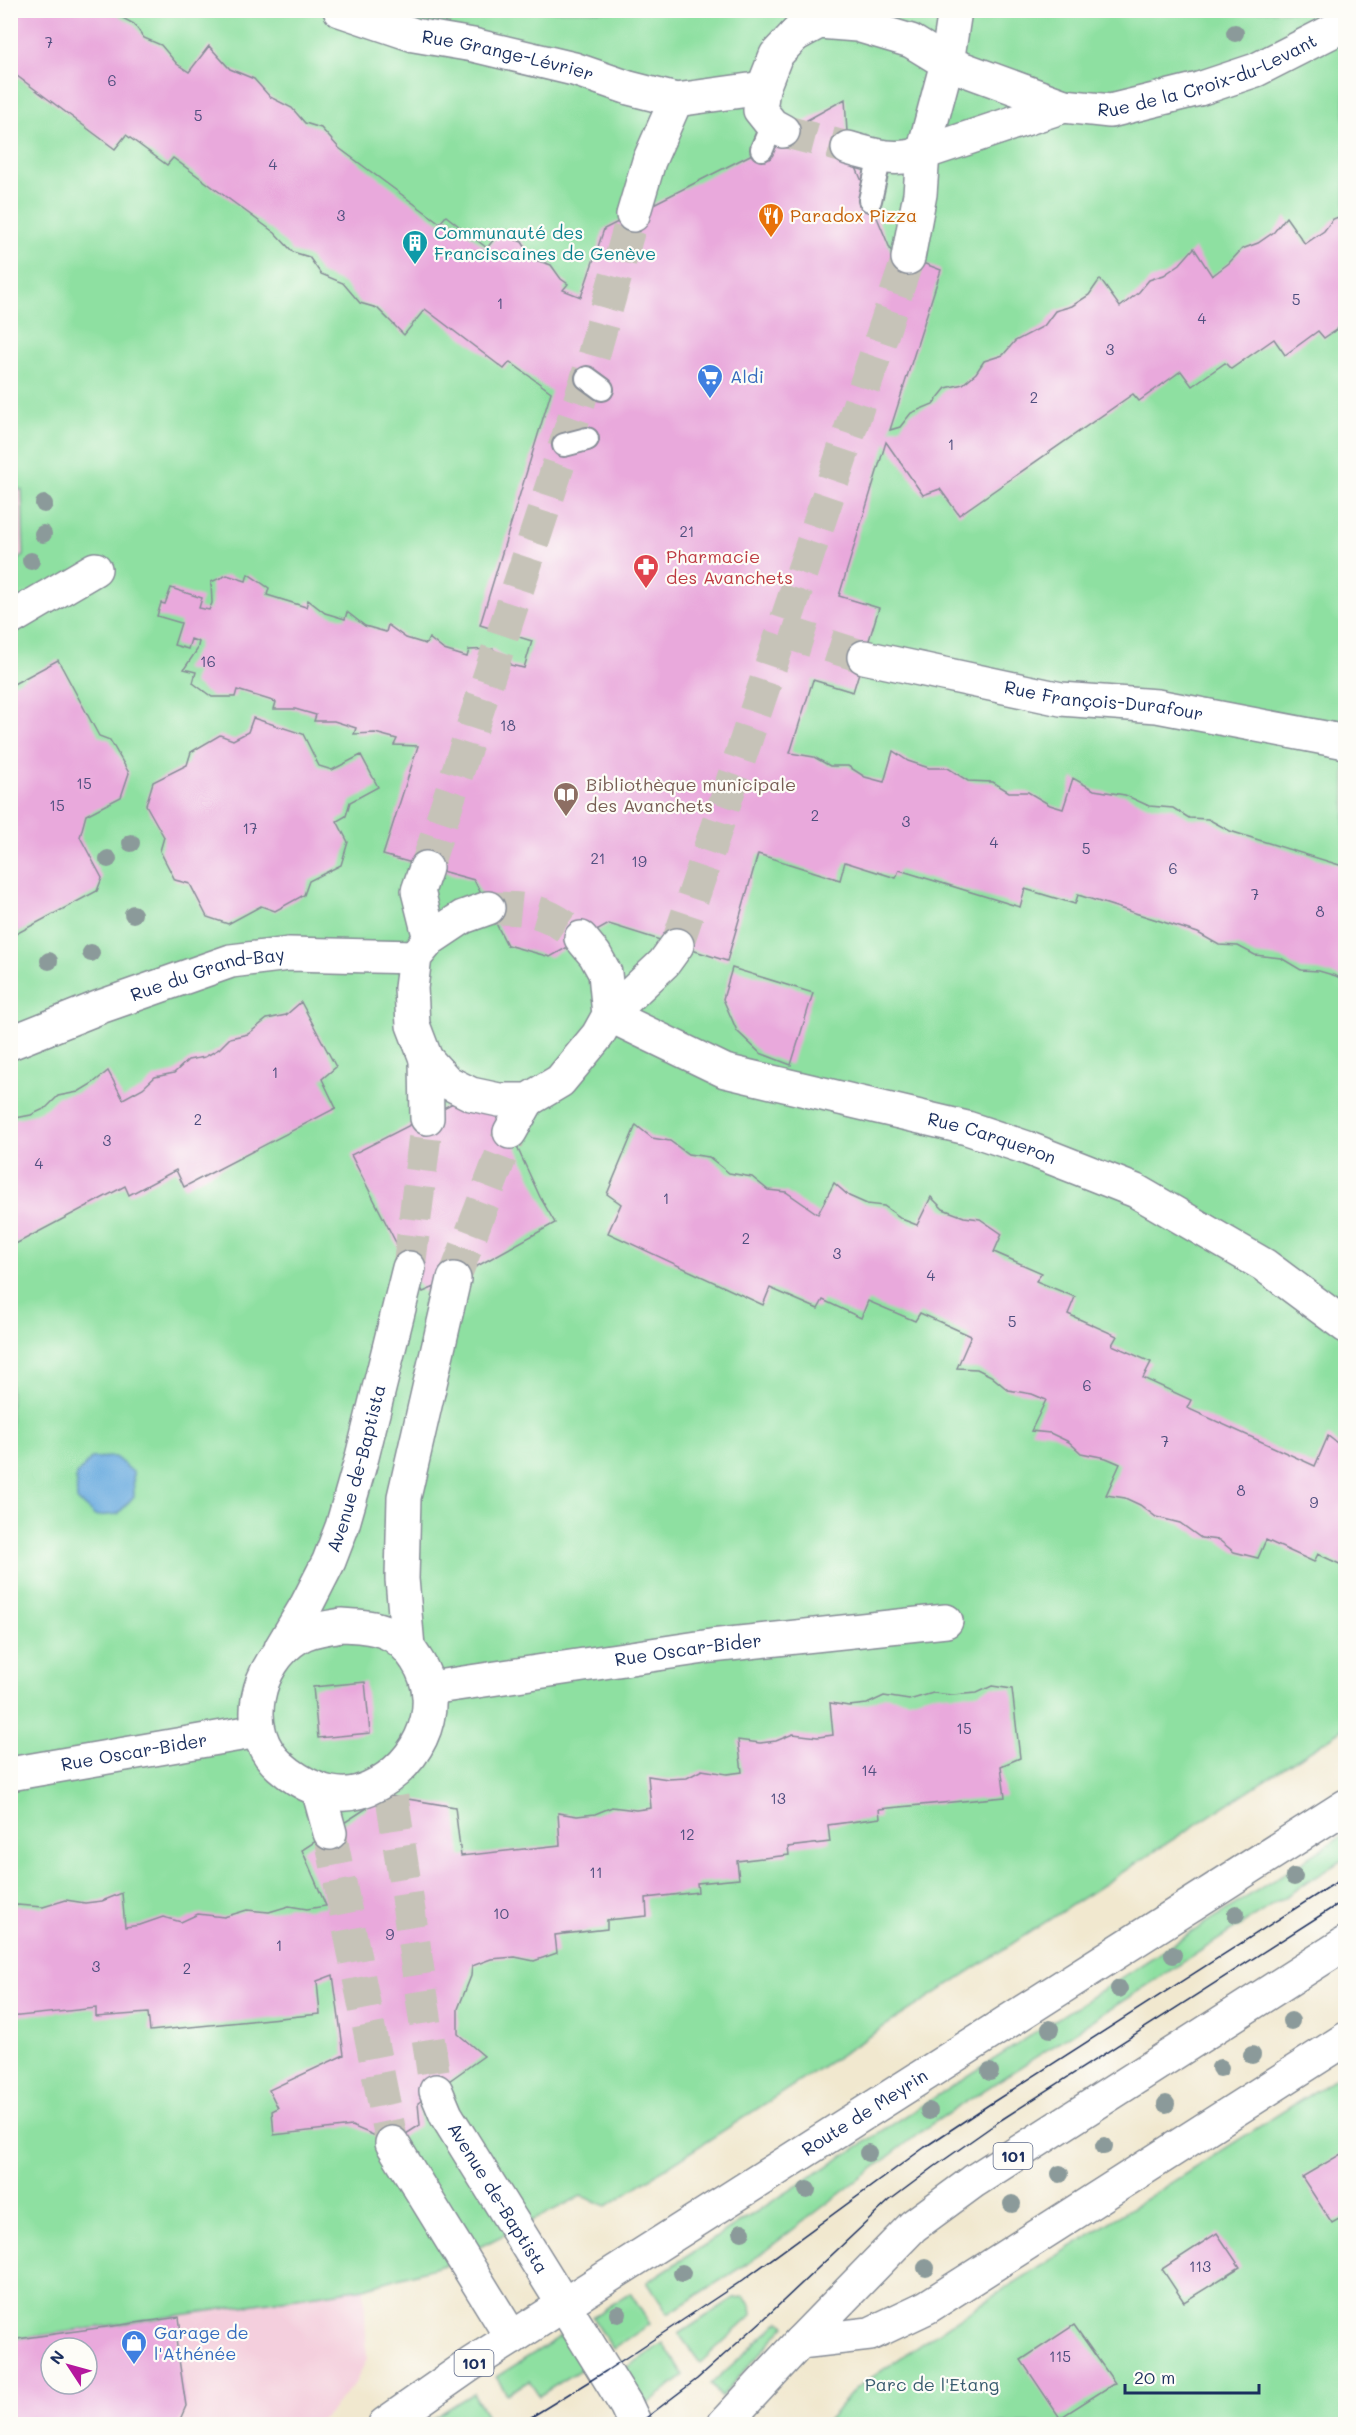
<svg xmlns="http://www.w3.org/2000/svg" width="1356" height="2435" font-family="Mali,sans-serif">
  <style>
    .built { fill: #f4cfdd; fill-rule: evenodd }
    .green { fill: #8ee0a1; stroke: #548880; stroke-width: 1.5 }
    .water { fill: #6dade0; stroke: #446e9f; stroke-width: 1.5 }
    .building { fill: #e9a9dc; fill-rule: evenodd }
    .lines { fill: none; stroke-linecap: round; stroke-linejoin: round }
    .minor-tunnel { stroke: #c6c3b8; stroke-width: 33; stroke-dasharray: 33 16; stroke-linecap: butt }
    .tertiary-tunnel { stroke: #c6c3b8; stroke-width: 33; stroke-dasharray: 33 16; stroke-linecap: butt }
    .service-casing { stroke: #868c96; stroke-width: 26 }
    .minor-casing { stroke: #868c96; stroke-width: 36 }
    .tertiary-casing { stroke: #868c96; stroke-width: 36 }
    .primary-casing { stroke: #868c96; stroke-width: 36 }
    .service { stroke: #fff; stroke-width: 22 }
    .minor { stroke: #fff; stroke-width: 33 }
    .tertiary { stroke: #fff; stroke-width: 33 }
    .primary { stroke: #fff; stroke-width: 33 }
    .tram { stroke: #1b2f5e; stroke-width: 1.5 }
    .tree { fill: #8b9a9a }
    .labels { text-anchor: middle; stroke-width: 4.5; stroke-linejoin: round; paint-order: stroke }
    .number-label { font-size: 15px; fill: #4e4e7e }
    .shield { fill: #fdfcf7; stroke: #5f6c8c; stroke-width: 1.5 }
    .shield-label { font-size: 16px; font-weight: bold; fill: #1b2f5e }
    .street-label { font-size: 18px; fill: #1b2f5e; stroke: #fdfcf7 }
    .food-label { font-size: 18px; fill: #c56008; stroke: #fdfcf7; text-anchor: start }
    .culture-label { font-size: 18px; fill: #0d838f; stroke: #fdfcf7; text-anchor: start }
    .shop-label { font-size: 18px; fill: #366cbe; stroke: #fdfcf7; text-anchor: start }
    .health-label { font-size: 18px; fill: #be3a42; stroke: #fdfcf7; text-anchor: start }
    .education-label { font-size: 18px; fill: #785e54; stroke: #fdfcf7; text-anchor: start }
    .park-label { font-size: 18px; fill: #385b6f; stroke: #fdfcf7 }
  </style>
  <rect width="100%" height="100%" fill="#fdfcf7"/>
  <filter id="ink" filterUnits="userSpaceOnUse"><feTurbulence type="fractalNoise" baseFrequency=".0167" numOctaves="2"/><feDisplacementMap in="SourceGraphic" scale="12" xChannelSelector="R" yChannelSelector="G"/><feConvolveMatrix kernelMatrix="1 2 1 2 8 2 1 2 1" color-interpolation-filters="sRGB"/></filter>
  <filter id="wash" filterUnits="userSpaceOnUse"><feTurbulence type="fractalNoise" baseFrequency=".008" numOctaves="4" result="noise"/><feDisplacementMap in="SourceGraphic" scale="24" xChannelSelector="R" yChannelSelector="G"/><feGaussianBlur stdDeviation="1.35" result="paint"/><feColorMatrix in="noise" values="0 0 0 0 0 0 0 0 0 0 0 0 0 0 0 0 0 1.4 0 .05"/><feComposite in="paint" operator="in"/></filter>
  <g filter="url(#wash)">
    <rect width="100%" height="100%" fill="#f1e8cf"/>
    <g class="built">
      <polygon points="10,488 22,490 24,556 11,564"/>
      <path d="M364,2288L367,2359L355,2383L328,2414L314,2424H11L10,2340ZM51,2348H87V2384H51Z"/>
    </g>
    <g class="green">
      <polygon points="11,11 1345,11 1345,1728 607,2206 581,2196 444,2265 364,2288 11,2340 10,564 24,556 22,490 10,488"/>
      <polygon points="1345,1834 1345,1858 930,2125 757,2257 668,2314 647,2282"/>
      <polygon points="1345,2072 1345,2424 824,2424 856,2388 967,2313"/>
      <polygon points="630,2293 650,2324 613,2349 592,2317"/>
      <polygon points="744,2297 751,2306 752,2315 700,2363 679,2334 734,2298"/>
      <polygon points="780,2321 786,2325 721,2397 711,2384"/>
      <polygon points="561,2336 583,2368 539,2396 529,2381 507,2394 496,2377"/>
      <polygon points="663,2343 684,2376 647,2404 625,2369"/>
      <polygon points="473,2393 492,2424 424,2424"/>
    </g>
    <polygon class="water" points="115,1457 133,1472 134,1496 118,1514 95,1516 77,1500 76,1476 92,1458"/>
    <g id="blocks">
      <g class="building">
        <polygon points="10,10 108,10 134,24 144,38 161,45 177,64 189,72 209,46 230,69 254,79 270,97 292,108 305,123 321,128 339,148 440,223 446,216 487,248 498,234 522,242 533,259 551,265 561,279 568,284 563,290 581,297 604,229 762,149 783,131 800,124 845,99 848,148 891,251 941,270 890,430 900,427 911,413 933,404 946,388 963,384 976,373 984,361 1003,355 1015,341 1044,326 1055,311 1072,306 1089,295 1100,279 1120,307 1139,292 1149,280 1164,275 1180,264 1194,248 1212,276 1229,263 1242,249 1258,243 1274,232 1286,217 1305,244 1324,231 1333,219 1346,214 1346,323 1324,338 1318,331 1285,355 1274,339 1231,369 1225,363 1192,386 1181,371 1139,401 1133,394 959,515 940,489 923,495 886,442 839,596 879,608 853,692 813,680 790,753 814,757 830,766 848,766 865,777 884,782 893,751 908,761 929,768 948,768 968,781 993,782 1009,792 1028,792 1050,805 1063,809 1073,778 1094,790 1125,795 1149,806 1173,808 1189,818 1208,819 1230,831 1346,867 1346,981 1336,976 1319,971 1301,970 1281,958 1255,955 1238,946 1219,945 1198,933 1078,895 1075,904 1025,889 1020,907 899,870 896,878 845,862 840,880 758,854 727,961 609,924 550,957 507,945 474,880 383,855 418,746 394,745 397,739 375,733 354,734 356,728 334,721 314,721 316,715 295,709 274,709 276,702 237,690 235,697 212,697 193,683 196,672 184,669 197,650 199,642 191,639 188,649 174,645 181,623 157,616 161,603 165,604 171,588 202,598 199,608 209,610 212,603 211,582 227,575 246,581 248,574 269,588 267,595 306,607 308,600 325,613 345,619 347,612 365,626 386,632 388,625 406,638 426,644 429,638 444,650 467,657 469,650 493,649 510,662 510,665 524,668 532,641 480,625 551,392 510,362 504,369 425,309 404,335 377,308 360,303 343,283 321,274 309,257 293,252 275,233 173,158 167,165 126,135 115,149 13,73 10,77"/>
        <polygon points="58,660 99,736 110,740 129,773 121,797 86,815 80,837 102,878 97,891 16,934 10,932 10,686"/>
        <polygon points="253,718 303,734 319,766 332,770 361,755 378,787 350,802 346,816 337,821 348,842 341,865 309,881 304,895 275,911 261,906 228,924 207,917 190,884 175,880 160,851 164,837 146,805 153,782 187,765 191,752 220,735 233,740 248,732"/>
        <polygon points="732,968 813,993 791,1065 760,1053 737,1031 723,999"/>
        <polygon points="301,1002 336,1067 322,1079 336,1108 184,1187 176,1170 129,1195 125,1186 10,1247 10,1123 16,1118 31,1115 46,1108 58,1096 78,1092 93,1083 108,1071 123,1099 143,1088 155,1077 174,1073 188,1060 205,1057 219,1049 230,1038 248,1034 267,1019 286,1015"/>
        <polygon points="459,1100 499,1114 510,1132 540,1197 555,1223 454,1279 423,1292 409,1268 351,1155"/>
        <polygon points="636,1125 652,1138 670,1141 688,1154 709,1157 729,1173 752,1177 768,1190 786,1192 818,1214 834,1183 849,1196 867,1204 884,1206 904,1220 917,1225 931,1197 943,1209 964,1217 980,1219 1002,1234 994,1252 1042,1273 1036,1281 1075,1297 1068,1314 1117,1336 1112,1345 1151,1362 1143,1378 1191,1400 1187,1408 1315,1466 1328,1436 1346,1450 1346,1567 1318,1554 1314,1562 1266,1540 1258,1558 1234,1552 1219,1540 1201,1538 1180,1523 1156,1517 1140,1505 1125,1498 1106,1495 1120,1464 1106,1458 1081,1453 1069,1442 1050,1433 1031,1431 1046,1400 1032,1394 1008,1390 991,1376 977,1369 957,1368 971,1336 920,1313 915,1321 868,1301 861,1318 823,1300 818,1309 770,1288 763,1305 608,1233 621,1204 607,1194"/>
        <polygon points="365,1682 370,1733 318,1738 313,1687"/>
        <polygon points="992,1686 1012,1689 1020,1758 1001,1766 1005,1797 879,1809 880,1818 828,1825 830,1842 788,1847 789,1855 737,1861 739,1879 697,1883 698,1892 646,1898 647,1916 607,1920 607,1929 555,1935 557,1953 534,1961 515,1957 491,1959 472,1966 471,1976 458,2009 458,2034 484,2056 418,2103 420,2125 392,2143 352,2126 274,2135 272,2111 278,2108 269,2090 344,2055 333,1975 317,1981 320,2014 150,2031 148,2013 96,2017 96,2008 10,2017 10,1908 17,1905 43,1907 66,1900 85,1903 102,1901 122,1893 125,1927 140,1925 163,1917 181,1922 198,1914 224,1917 247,1910 269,1912 289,1906 307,1909 326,1906 302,1850 367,1808 366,1792 455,1807 461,1856 560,1845 558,1813 577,1816 595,1814 612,1807 636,1810 651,1808 648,1776 668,1779 687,1778 702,1770 727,1774 742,1772 738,1740 760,1743 776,1741 793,1734 818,1737 833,1735 830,1703 849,1706 867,1704 884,1696 909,1700 933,1693 952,1695 977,1693"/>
        <polygon points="1346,2151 1346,2215 1332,2223 1302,2177"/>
        <polygon points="1217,2233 1240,2267 1184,2302 1162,2269"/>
        <path d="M179,2317L181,2332L175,2333L186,2406L178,2424H10V2340ZM51,2348H87V2384H51Z"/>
        <polygon points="1074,2325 1115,2383 1060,2418 1021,2360"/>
      </g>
    </g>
  </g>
  <g filter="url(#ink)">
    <use href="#blocks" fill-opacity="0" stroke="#868c96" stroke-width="1.5"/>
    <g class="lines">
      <polyline class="minor-tunnel" points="782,631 864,657"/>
      <g class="tertiary-tunnel">
        <polyline points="783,131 848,148"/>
        <polyline points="426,868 587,378 633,215"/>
        <path d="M488,908C533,908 545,910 581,938"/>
        <polyline points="677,945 908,258"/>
        <polyline points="409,1268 427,1118"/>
        <polyline points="454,1279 510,1132"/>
        <polyline points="392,1797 436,2091"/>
        <polyline points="330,1833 392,2143"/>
      </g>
      <defs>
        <g id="service">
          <polyline points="762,149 772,125"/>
          <polyline points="870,200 880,157"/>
          <polyline points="587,378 602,389"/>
          <polyline points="564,445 587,439"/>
        </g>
        <g id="minor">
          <path id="s1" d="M340,10L414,35L473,45L574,69L629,88L676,100"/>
          <path id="s2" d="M947,63L1064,106L1110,111L1199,89L1256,70L1346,24"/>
          <polyline points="923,153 1064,106"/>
          <polyline points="10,619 95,569"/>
          <path id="s3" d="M864,657L1061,699L1157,706L1346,742"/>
          <path id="s4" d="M609,1015L725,1071L967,1128L1027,1148L1136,1191L1264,1265L1346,1326"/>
          <path id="s5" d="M10,1043L100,1007L231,961L289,954L415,957"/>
          <path id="s6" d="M430,1688L711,1646L946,1621"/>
          <path id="s7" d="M10,1774L258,1731"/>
          <polyline points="800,2342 870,2334 927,2307 1346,2039"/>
        </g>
        <g id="tertiary">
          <polyline points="795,35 819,22 857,25 911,41 947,63"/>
          <polyline points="783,131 772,125 760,110 763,88 776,55 810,19"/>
          <path d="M848,148C874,156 897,162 923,153"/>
          <polyline points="633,215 649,161 676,100 763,88"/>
          <polyline points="908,258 920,194 923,153 947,63 955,10"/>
          <polyline points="426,868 418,891 430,939"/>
          <polyline points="488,908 463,917 430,939 415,957 411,988 413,1025 426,1059 447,1082 471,1094 499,1100 528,1100 560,1081 598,1035 609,1015 605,973 595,955 581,938"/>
          <polyline points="609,1015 664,963 677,945"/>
          <polyline points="426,1059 427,1118"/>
          <polyline points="510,1132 528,1100"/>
          <path d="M341,1625C356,1626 372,1626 386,1632C399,1637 409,1648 416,1659C450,1709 414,1775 359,1792C331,1800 300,1784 280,1766C240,1731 256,1663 298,1637C310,1629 328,1628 341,1625Z"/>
          <polyline points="408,1647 402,1579 404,1497 454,1279"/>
          <path id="s8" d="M281,1648L306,1606L329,1561L342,1527L362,1457L409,1268"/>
          <polyline points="318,1789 330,1833"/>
          <path id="s9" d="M436,2091L446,2115L626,2405L635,2424"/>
          <polyline points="392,2143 512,2338"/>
        </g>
        <g id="primary">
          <path id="s10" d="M385,2424L471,2364L565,2304L1346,1806"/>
          <polyline points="724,2424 800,2342 913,2226 974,2181 1346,1943"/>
        </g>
      </defs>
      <use href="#service" class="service-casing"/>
      <use href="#minor" class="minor-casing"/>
      <use href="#tertiary" class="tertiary-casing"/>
      <use href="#primary" class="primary-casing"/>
      <use href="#service" class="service"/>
      <use href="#minor" class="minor"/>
      <use href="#tertiary" class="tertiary"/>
      <use href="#primary" class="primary"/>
      <g class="tram">
        <polyline points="520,2424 606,2371 743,2280 925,2147 990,2104 1346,1876"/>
        <polyline points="638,2424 697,2379 764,2319 890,2200 934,2167 1001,2120 1346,1899"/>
      </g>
    </g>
    <g class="tree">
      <circle cx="1235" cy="33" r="9"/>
      <circle cx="44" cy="504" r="9"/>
      <circle cx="43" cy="534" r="9"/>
      <circle cx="31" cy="561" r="9"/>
      <circle cx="131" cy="843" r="9"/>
      <circle cx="108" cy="859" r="9"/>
      <circle cx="133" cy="914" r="9"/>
      <circle cx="91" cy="953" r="9"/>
      <circle cx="49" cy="961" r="9"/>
      <circle cx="1294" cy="1877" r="9"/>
      <circle cx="1236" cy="1914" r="9"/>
      <circle cx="1173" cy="1955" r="9"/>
      <circle cx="1119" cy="1989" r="9"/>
      <circle cx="1291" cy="2021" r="9"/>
      <circle cx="1050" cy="2029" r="9"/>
      <circle cx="1252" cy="2055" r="9"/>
      <circle cx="1220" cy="2068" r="9"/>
      <circle cx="990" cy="2072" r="9"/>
      <circle cx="1166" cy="2104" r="9"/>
      <circle cx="929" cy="2111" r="9"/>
      <circle cx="1104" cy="2146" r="9"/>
      <circle cx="868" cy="2153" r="9"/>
      <circle cx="1060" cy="2174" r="9"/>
      <circle cx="807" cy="2190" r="9"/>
      <circle cx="1012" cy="2204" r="9"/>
      <circle cx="742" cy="2232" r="9"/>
      <circle cx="926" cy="2268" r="9"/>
      <circle cx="682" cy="2273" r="9"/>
      <circle cx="618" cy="2314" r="9"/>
    </g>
  </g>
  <defs>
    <symbol id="restaurant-pin" viewBox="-11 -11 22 30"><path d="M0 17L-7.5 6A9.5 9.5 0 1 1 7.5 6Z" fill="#e8710a" stroke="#fdfcf7"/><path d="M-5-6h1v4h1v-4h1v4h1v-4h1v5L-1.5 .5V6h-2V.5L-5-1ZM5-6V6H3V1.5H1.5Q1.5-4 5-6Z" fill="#fff"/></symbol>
    <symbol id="building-pin" viewBox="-11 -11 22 30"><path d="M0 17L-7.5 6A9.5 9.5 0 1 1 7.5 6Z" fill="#0f9aa8" stroke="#fdfcf7"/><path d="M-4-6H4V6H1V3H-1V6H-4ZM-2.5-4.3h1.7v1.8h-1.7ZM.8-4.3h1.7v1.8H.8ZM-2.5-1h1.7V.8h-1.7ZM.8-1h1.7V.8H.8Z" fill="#fff"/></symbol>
    <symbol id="supermarket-pin" viewBox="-11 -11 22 30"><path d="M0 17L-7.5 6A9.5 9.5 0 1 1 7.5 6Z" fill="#3f7fe0" stroke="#fdfcf7"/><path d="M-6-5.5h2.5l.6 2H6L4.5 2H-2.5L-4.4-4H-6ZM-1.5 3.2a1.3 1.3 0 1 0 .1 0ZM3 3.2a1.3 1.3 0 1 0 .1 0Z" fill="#fff"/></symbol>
    <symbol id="pharmacy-pin" viewBox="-11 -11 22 30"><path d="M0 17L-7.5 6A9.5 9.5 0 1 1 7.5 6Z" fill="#e0444e" stroke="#fdfcf7"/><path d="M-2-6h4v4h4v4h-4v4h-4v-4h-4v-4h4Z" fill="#fff"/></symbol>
    <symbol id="library-pin" viewBox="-11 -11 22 30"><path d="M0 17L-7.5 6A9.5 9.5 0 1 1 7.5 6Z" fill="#8d6e63" stroke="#fdfcf7"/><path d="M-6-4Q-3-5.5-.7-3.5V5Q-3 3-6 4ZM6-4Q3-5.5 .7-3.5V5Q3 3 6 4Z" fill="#fff"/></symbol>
    <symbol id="shop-pin" viewBox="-11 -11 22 30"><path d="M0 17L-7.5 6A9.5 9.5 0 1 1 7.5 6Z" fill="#3f7fe0" stroke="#fdfcf7"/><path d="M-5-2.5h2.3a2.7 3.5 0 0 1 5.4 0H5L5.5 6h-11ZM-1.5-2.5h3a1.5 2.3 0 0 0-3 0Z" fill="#fff"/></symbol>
  </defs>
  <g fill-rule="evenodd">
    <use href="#restaurant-pin" x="756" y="201" width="30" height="40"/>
    <use href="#building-pin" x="400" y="228" width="30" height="40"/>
    <use href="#supermarket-pin" x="695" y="362" width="30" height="40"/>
    <use href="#pharmacy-pin" x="631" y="552" width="30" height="40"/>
    <use href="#library-pin" x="551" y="780" width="30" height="40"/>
    <use href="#shop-pin" x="119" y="2328" width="30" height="40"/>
  </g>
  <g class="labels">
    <g class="number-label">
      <text x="49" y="48">7</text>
      <text x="112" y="86">6</text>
      <text x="198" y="121">5</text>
      <text x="273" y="170">4</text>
      <text x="341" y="221">3</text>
      <text x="1296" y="305">5</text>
      <text x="500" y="309">1</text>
      <text x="1202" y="324">4</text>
      <text x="1110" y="355">3</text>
      <text x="1034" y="403">2</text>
      <text x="951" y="450">1</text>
      <text x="687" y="537">21</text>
      <text x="208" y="667">16</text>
      <text x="508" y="731">18</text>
      <text x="84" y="789">15</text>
      <text x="57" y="811">15</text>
      <text x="815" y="821">2</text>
      <text x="906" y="827">3</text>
      <text x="250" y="834">17</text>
      <text x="994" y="848">4</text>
      <text x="1086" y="854">5</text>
      <text x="598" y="864">21</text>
      <text x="639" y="867">19</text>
      <text x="1173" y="874">6</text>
      <text x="1255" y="900">7</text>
      <text x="1320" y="917">8</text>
      <text x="275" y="1078">1</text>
      <text x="198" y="1125">2</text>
      <text x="107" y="1146">3</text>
      <text x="39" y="1169">4</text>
      <text x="666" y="1204">1</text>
      <text x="746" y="1244">2</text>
      <text x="837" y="1259">3</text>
      <text x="931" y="1281">4</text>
      <text x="1012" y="1327">5</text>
      <text x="1087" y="1391">6</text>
      <text x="1165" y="1447">7</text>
      <text x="1241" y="1496">8</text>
      <text x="1314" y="1508">9</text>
      <text x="964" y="1734">15</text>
      <text x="869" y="1776">14</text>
      <text x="778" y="1804">13</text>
      <text x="687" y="1840">12</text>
      <text x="596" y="1878">11</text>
      <text x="501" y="1919">10</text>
      <text x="390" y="1940">9</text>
      <text x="279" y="1951">1</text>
      <text x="96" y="1972">3</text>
      <text x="187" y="1974">2</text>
      <text x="1200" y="2272">113</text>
      <text x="1060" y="2362">115</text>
    </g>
    <g class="shield">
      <rect x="993.5" y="2143" width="39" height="26" rx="4.5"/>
      <rect x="454.5" y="2350" width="39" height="26" rx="4.5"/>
    </g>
    <g class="shield-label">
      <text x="1013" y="2162">101</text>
      <text x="474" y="2369">101</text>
    </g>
    <g class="street-label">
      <text dy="6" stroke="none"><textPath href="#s1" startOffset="174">Rue Grange-Lévrier</textPath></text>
      <text dy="6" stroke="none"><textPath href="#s2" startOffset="274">Rue de la Croix-du-Levant</textPath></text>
      <text dy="6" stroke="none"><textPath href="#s3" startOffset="244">Rue François-Durafour</textPath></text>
      <text dy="6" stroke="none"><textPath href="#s5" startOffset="210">Rue du Grand-Bay</textPath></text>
      <text dy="6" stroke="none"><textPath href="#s4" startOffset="404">Rue Carqueron</textPath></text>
      <text dy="6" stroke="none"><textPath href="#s8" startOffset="196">Avenue de-Baptista</textPath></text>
      <text dy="6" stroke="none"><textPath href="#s6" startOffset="261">Rue Oscar-Bider</textPath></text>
      <text dy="6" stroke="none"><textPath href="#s7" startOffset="126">Rue Oscar-Bider</textPath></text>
      <text dy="6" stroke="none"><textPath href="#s10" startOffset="572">Route de Meyrin</textPath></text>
      <text dy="6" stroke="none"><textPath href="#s9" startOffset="124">Avenue de-Baptista</textPath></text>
    </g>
    <g class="food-label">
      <text x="790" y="222">Paradox Pizza</text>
    </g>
    <g class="culture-label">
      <text x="434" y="239">Communauté des<tspan x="434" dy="21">Franciscaines de Genève</tspan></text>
    </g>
    <g class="shop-label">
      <text x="730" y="383">Aldi</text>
      <text x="154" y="2339">Garage de<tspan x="154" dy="21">l'Athénée</tspan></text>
    </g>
    <g class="health-label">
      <text x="666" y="563">Pharmacie<tspan x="666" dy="21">des Avanchets</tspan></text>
    </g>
    <g class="education-label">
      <text x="586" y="791">Bibliothèque municipale<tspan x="586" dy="21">des Avanchets</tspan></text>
    </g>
    <g class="park-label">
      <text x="932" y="2391">Parc de l'Etang</text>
    </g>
  </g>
  <rect width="1356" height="2435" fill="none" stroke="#fdfcf7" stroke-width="36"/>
  <g transform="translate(69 2366) rotate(306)"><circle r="28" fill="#fdfcf7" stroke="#a3aaba" stroke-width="1.5"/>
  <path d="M0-4.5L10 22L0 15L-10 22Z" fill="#b5179e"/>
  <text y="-9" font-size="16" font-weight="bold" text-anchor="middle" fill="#1b2f5e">N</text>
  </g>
  <path d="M1125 2384v9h134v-9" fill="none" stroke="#1b2f5e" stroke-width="3"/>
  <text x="1134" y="2384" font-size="18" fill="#1b2f5e" stroke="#fdfcf7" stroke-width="4.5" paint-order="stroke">20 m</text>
</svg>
